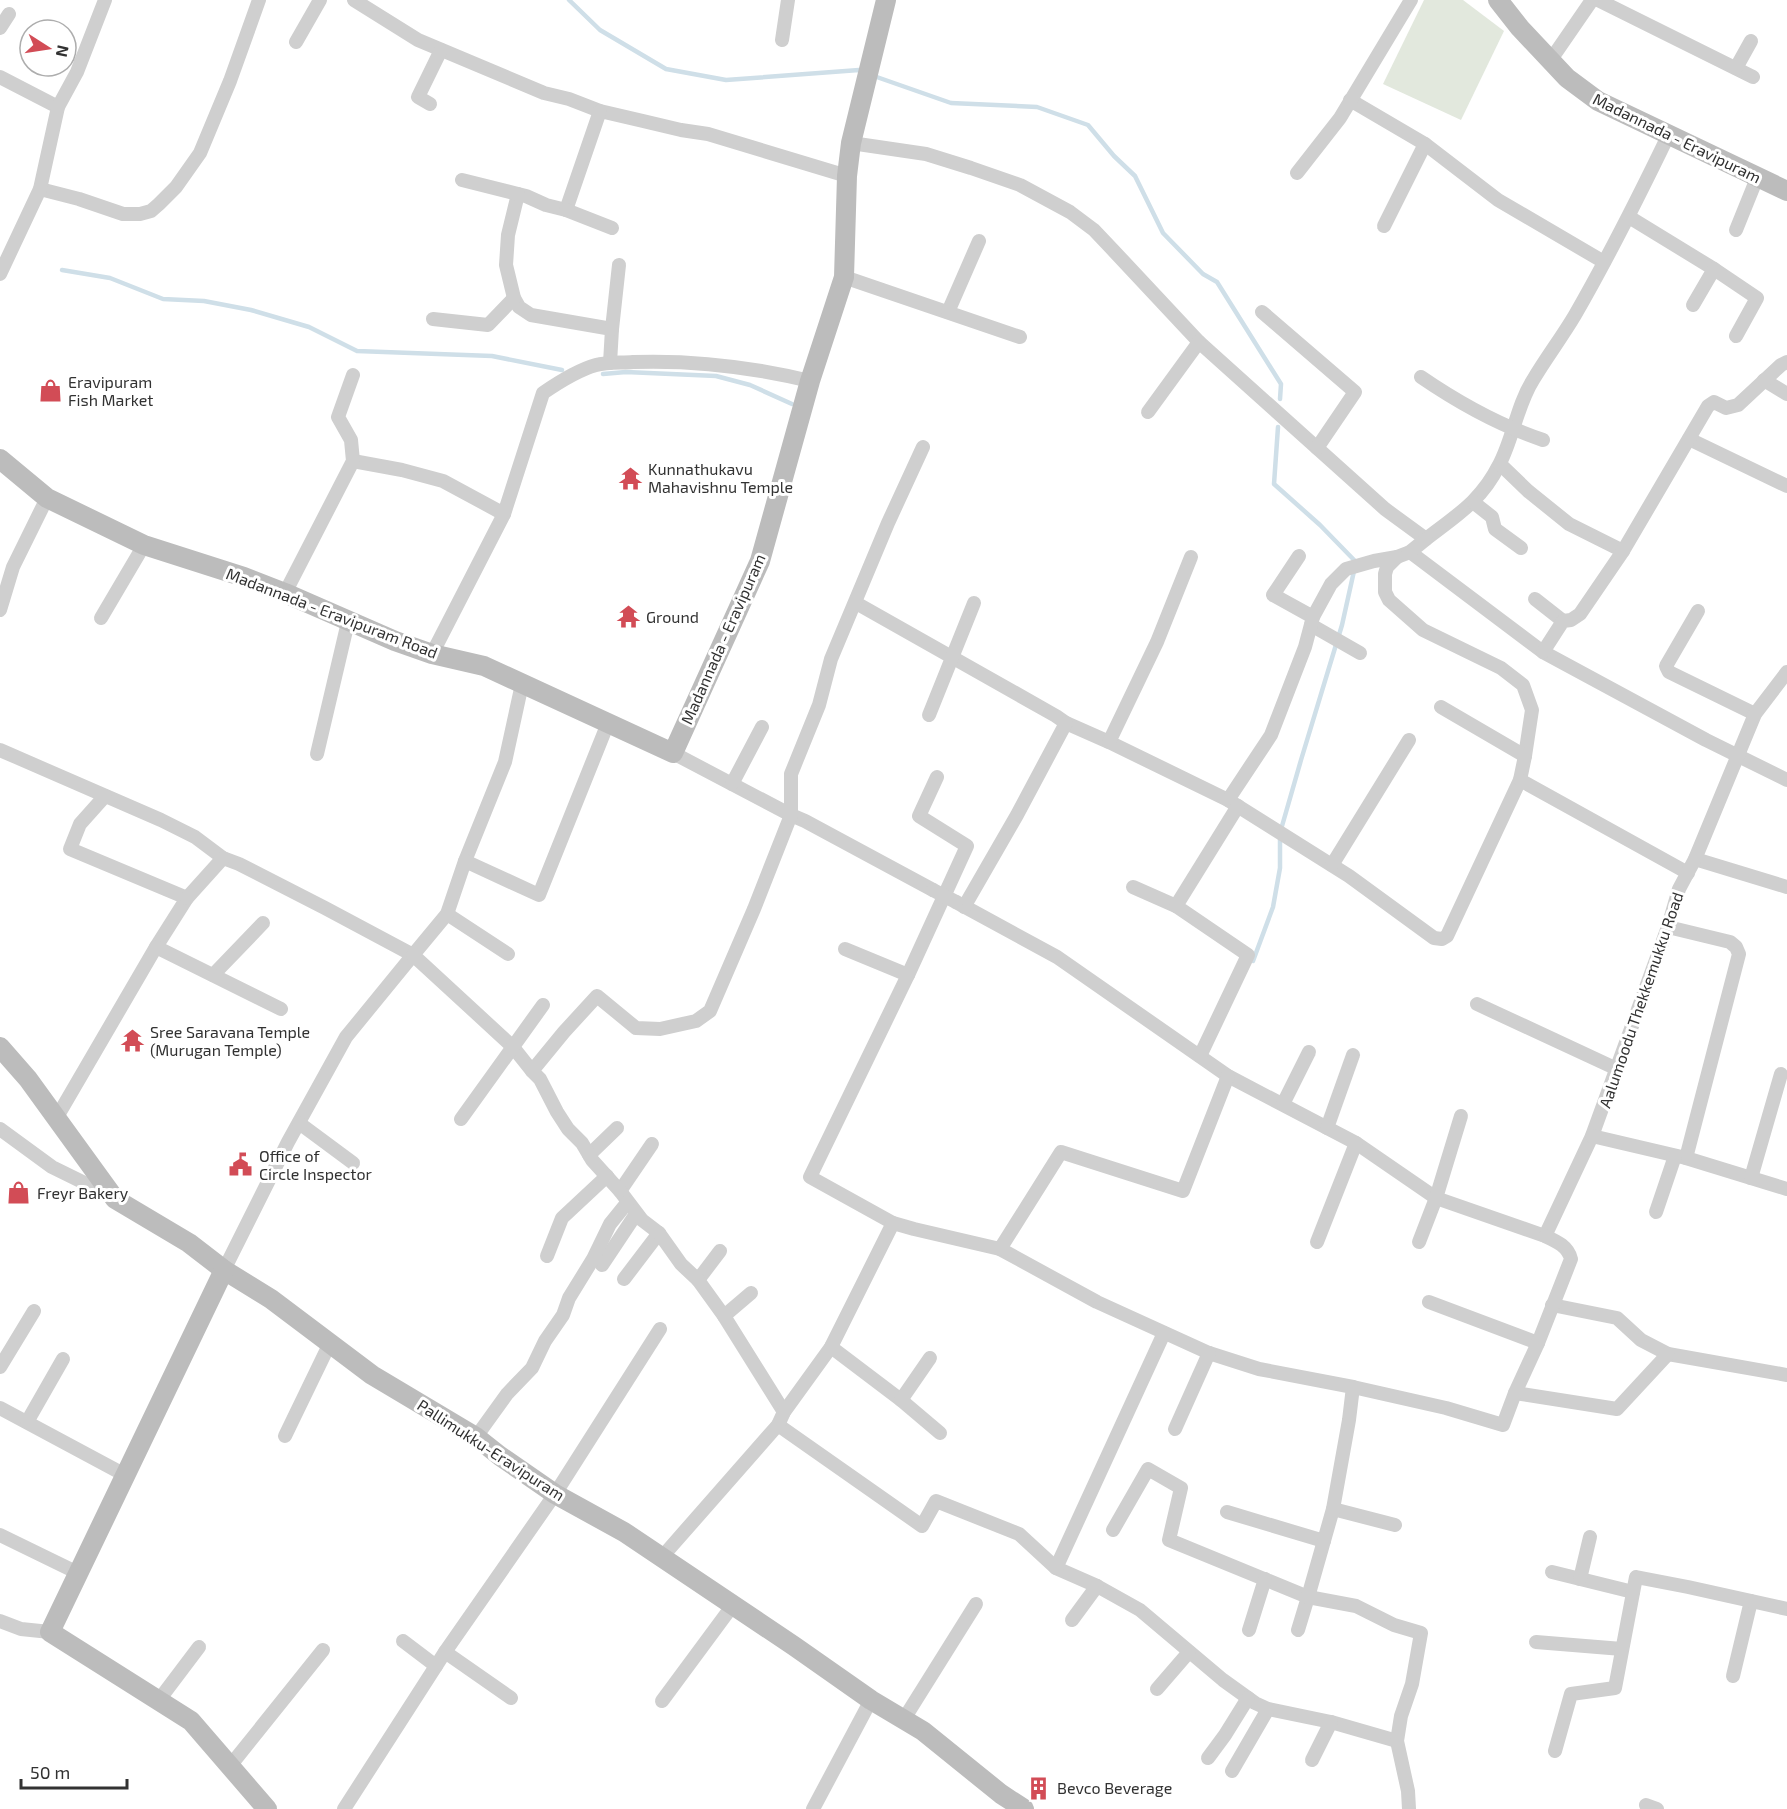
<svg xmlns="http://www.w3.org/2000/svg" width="1787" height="1809" font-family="'Exo 2',sans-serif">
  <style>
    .green { fill: #e2e8dd }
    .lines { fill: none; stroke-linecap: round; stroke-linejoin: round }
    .stream { stroke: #cfdfe8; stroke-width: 4.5 }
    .street { stroke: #cfcfcf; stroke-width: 14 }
    .secondary { stroke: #bcbcbc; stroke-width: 20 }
    .street-bridge { stroke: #cfcfcf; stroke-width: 14 }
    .labels { text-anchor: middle; stroke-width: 6; stroke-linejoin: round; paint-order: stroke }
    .street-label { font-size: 16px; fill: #323232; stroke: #fff }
    .poi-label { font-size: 16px; fill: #323232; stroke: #fff; text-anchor: start }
  </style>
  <rect width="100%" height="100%" fill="#fff"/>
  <polygon class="green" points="1424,0 1463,0 1504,31 1461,120 1383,84"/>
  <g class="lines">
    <g class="stream">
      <polyline points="569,0 600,30 666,69 726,80 859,70 864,72"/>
      <polyline points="871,75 951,103 1037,107 1088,125 1114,156 1135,176 1163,233 1203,274 1217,282 1281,384 1280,399"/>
      <polyline points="62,270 110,278 163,299 204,301 251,310 309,327 357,351 492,356 562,370"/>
      <polyline points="603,374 626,372 716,376 750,385 792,404"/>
      <polyline points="1253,961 1273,907 1280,868 1280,833 1301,760 1342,625 1356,562 1320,525 1274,484 1278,427"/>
    </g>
    <g class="street">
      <polyline points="354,0 418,40 544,93 569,99 600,111 643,121 681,130 708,134 847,176"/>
      <polyline points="1598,0 1753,77"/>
      <polyline points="0,28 9,14"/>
      <polyline points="782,40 788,0"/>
      <polyline points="296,42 320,0"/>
      <polyline points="1550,61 1592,0"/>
      <polyline points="1736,68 1751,41"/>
      <polyline points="0,77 58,107"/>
      <polyline points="1350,100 1425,144 1498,200 1604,262"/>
      <polyline points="430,104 418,97 441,50"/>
      <polyline points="600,111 566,210 546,205 526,196 518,194 508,235 506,265 514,298 519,307 531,315 612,329 610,363"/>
      <path d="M851,143L926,154L971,168L1020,185L1070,212L1094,230L1112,249L1199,342L1385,509L1426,539C1457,515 1481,501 1499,465C1513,439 1517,405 1533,380C1546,358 1562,337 1575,315C1609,256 1639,196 1668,136"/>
      <polyline points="1297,173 1340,118 1411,0"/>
      <polyline points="462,180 518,194"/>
      <polyline points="40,189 79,199 123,214 140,214 151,211 159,204 176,187 200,153 230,81 259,0"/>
      <polyline points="566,210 612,228"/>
      <polyline points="1629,217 1714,269 1757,298 1736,336"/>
      <polyline points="1384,226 1425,144"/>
      <polyline points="1736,230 1757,178"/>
      <polyline points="0,274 40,189 58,107 77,72 105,0"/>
      <polyline points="844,277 1020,337"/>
      <polyline points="1693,305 1714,269"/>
      <polyline points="948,312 979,241"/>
      <polyline points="1262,312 1355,392 1317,448"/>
      <polyline points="433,319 488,325 514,298"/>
      <polyline points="612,329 619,265"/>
      <path d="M1421,377C1459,403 1498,425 1543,440"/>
      <polyline points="1764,380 1787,394"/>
      <polyline points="1148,412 1199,342"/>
      <polyline points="1689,439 1787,486"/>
      <polyline points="353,461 402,470 443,481 504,514"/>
      <polyline points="1500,464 1528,491 1569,524 1623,551"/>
      <polyline points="1473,502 1492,517 1495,529 1521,548"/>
      <polyline points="1410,552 1543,652 1706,740 1787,780"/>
      <polyline points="1299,556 1273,595 1313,617"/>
      <polyline points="285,593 353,461 351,440 338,417 353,375"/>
      <polyline points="1535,599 1563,621"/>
      <polyline points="856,603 1056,716 1066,723 1109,742 1228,800 1349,876 1434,938 1442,939 1447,936 1520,780 1525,756 1532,710 1523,685 1501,668 1423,630 1389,600 1385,592 1385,574 1387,567 1397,557 1410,552 1426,539"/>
      <polyline points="0,610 13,567 47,498"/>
      <polyline points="1698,611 1666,666 1669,672 1755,714"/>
      <polyline points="101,618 144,545"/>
      <polyline points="1311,625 1360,653"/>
      <polyline points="1543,652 1563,621 1571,620 1580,614 1623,551 1708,406 1714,402 1726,408 1738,405 1781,365 1787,362"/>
      <path d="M432,654L504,514L543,393C559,382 578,370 596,365C607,362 621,363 633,362C692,360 752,367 810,381"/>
      <polyline points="1441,707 1525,756"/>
      <polyline points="929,715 974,603"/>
      <polyline points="1109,742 1157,642 1191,557"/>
      <polyline points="0,750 161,820 195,837 223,858 239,864 325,908 413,955 346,1037 288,1142 224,1270"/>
      <polyline points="673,753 791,815 805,821 933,890"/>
      <polyline points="317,754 348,622"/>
      <polyline points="1520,780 1688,873"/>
      <polyline points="732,784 762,727"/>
      <polyline points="105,796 80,824 70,849 187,898 156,947"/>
      <polyline points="1228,800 1271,735 1305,647 1313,617 1331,584 1346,569 1374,561 1397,557"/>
      <polyline points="1695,859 1787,887"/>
      <polyline points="465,861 505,762 522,684"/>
      <polyline points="1332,865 1409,740"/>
      <polyline points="1133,887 1176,906"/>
      <polyline points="187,898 223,858"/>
      <polyline points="956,902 1057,957 1228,1076 1356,1143 1436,1198 1545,1236 1592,1136 1668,927 1679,889 1695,859 1755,714 1787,672"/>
      <polyline points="964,907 1017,815 1066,723"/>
      <polyline points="447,914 508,954"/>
      <polyline points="1668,927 1730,942 1736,947 1739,954 1686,1158"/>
      <polyline points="845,949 908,975"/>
      <polyline points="213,975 263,923"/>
      <polyline points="1477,1004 1617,1069"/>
      <polyline points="1200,1056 1248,955 1176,906 1238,806"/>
      <polyline points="532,1071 513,1047 413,955 447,914 465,861 539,895 608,723"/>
      <polyline points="1283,1104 1309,1052"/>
      <polyline points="57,1117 156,947 281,1009"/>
      <polyline points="461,1119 543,1005"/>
      <polyline points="299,1123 353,1163"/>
      <polyline points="1327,1128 1353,1055"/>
      <polyline points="0,1129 52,1167 111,1196"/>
      <polyline points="1592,1136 1686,1158 1787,1189"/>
      <polyline points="589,1155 617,1128"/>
      <polyline points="1751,1178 1781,1074"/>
      <polyline points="620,1191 652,1144"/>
      <polyline points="1656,1212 1675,1156"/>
      <polyline points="893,1223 810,1177 908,975 967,846 919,816 937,777"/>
      <polyline points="1317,1242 1356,1143"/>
      <polyline points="1419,1242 1436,1198 1461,1116"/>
      <polyline points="1000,1249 1097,1302 1209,1353 1259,1369 1353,1387"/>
      <polyline points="547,1256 562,1218 607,1176"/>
      <polyline points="602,1265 636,1214"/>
      <polyline points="624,1279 659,1233"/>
      <polyline points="698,1280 720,1251"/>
      <polyline points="1429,1302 1538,1343"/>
      <polyline points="1552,1305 1617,1318 1641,1340 1668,1354 1787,1375"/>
      <polyline points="724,1316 751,1293"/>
      <polyline points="831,1347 901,1400 940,1433"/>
      <polyline points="0,1367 34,1311"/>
      <polyline points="1515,1393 1617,1409 1668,1354"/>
      <polyline points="901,1400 930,1358"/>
      <polyline points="0,1408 125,1475"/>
      <polyline points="784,1412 724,1316 698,1280 681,1264 659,1233 642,1220 620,1191 592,1160 582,1143 568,1129 557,1112 540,1079 532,1071 564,1032 597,996 636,1028 660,1029 696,1021 710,1011 754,909 791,815 791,774 819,705 831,659 888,523 923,447"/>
      <polyline points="27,1422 63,1359"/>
      <polyline points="778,1425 922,1526 936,1501 1019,1534 1056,1568 1097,1586 1140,1610 1223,1680 1255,1703 1268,1709 1331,1722 1397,1741"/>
      <polyline points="1175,1429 1209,1353"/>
      <polyline points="285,1436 330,1343"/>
      <polyline points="476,1437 507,1394 532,1368 545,1341 563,1315 569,1298 593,1259 610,1224 627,1203"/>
      <polyline points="1333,1509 1395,1525"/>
      <polyline points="1227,1512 1324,1541"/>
      <polyline points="1113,1530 1148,1469 1181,1488 1169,1540 1308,1597 1298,1630"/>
      <polyline points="0,1535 78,1573"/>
      <polyline points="662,1557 778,1425 784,1412 831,1347 893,1223 914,1229 1000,1249 1061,1152 1183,1191 1228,1076"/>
      <polyline points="1056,1568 1164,1333"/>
      <polyline points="1552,1572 1633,1592"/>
      <polyline points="1580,1579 1590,1537"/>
      <polyline points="1072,1620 1097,1586"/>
      <polyline points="0,1621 21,1629 50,1632"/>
      <polyline points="1249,1630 1265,1579"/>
      <polyline points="403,1641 436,1666"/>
      <polyline points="1536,1642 1622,1649"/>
      <polyline points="445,1652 511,1698"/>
      <polyline points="1733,1676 1751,1601"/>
      <polyline points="1157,1689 1189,1652"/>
      <polyline points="159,1700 199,1647"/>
      <polyline points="662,1701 733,1605"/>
      <polyline points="904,1719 976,1604"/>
      <polyline points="1555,1751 1571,1694 1615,1688 1636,1577 1688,1587 1787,1609"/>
      <polyline points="1208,1758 1225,1735 1248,1698"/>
      <polyline points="1312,1760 1331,1722"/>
      <polyline points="230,1766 323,1650"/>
      <polyline points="1232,1771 1268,1709"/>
      <polyline points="1646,1805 1657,1809"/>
      <polyline points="344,1809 445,1652 555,1494 660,1329"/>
      <polyline points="813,1809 871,1700"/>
      <path d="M1409,1809L1408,1791L1397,1741L1401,1716L1412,1684L1421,1633L1394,1625L1356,1606L1308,1597L1333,1509L1349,1420L1353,1387L1446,1408L1503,1425L1515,1393L1538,1343L1571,1259C1568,1246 1556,1241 1545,1236"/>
    </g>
    <g class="secondary">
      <polyline points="1498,0 1520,28 1567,78 1598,101 1787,191"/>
      <polyline points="0,459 47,498 144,545 244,577 285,593 395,641 432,654 484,666 673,753 760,561 810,381 844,277 847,176 851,143 886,0"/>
      <polyline points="0,1047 28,1079 115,1199 189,1243 224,1270 271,1299 372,1375 476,1437 500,1456 555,1494 624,1532 794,1646 871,1700 923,1731 1001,1794 1024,1809"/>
      <polyline points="224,1270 50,1632 191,1721 267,1809"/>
    </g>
    <polyline class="street-bridge" points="933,890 956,902"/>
  </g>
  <defs>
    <symbol id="shop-bare" viewBox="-9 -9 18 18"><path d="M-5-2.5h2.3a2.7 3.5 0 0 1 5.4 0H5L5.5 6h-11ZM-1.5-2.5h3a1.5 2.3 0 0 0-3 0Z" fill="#d24c56" stroke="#fff" stroke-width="2.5" paint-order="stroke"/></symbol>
    <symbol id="temple-bare" viewBox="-9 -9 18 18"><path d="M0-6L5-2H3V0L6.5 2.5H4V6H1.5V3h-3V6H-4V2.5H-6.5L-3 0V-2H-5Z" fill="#d24c56" stroke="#fff" stroke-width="2.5" paint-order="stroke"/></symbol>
    <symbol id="civic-bare" viewBox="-9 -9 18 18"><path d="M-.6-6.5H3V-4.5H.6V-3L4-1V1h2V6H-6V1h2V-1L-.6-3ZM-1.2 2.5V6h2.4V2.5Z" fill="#d24c56" stroke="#fff" stroke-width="2.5" paint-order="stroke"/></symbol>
    <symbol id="building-bare" viewBox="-9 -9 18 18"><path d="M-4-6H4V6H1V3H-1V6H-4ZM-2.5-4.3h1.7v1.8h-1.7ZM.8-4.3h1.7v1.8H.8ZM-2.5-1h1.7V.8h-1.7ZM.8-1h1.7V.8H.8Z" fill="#d24c56" stroke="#fff" stroke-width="2.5" paint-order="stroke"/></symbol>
  </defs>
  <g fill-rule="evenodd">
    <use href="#shop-bare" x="34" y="374" width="33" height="33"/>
    <use href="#temple-bare" x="614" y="462" width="33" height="33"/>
    <use href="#temple-bare" x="612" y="600" width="33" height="33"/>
    <use href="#temple-bare" x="116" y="1024" width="33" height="33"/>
    <use href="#civic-bare" x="224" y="1148" width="33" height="33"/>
    <use href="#shop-bare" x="2" y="1176" width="33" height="33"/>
    <use href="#building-bare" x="1022" y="1772" width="33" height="33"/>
  </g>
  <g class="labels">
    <g class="street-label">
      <text transform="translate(1677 138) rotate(26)" y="6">Madannada - Eravipuram</text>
      <text transform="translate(332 613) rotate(21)" y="6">Madannada - Eravipuram Road</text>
      <text transform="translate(723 639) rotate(-66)" y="6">Madannada - Eravipuram</text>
      <text transform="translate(1641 1000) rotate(-71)" y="6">Aalumoodu Thekkemukku Road</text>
      <text transform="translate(491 1450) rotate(33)" y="6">Pallimukku-Eravipuram</text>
    </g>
    <g class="poi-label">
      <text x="68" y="388">Eravipuram<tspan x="68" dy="18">Fish Market</tspan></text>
      <text x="648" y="475">Kunnathukavu<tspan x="648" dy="18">Mahavishnu Temple</tspan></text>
      <text x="646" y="623">Ground</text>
      <text x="150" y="1038">Sree Saravana Temple<tspan x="150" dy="18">(Murugan Temple)</tspan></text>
      <text x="259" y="1162">Office of<tspan x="259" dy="18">Circle Inspector</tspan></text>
      <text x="37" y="1199">Freyr Bakery</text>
      <text x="1057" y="1794">Bevco Beverage</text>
    </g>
  </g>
  <g transform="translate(48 48) rotate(102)"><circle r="28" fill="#ffffff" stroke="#adadad" stroke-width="1.5"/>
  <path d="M0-4.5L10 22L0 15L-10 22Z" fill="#d24c56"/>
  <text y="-9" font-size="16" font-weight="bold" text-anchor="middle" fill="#323232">N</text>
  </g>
  <path d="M21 1779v9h106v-9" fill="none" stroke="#323232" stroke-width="3"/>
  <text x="30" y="1779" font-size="18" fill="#323232" stroke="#ffffff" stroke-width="4.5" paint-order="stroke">50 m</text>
</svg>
